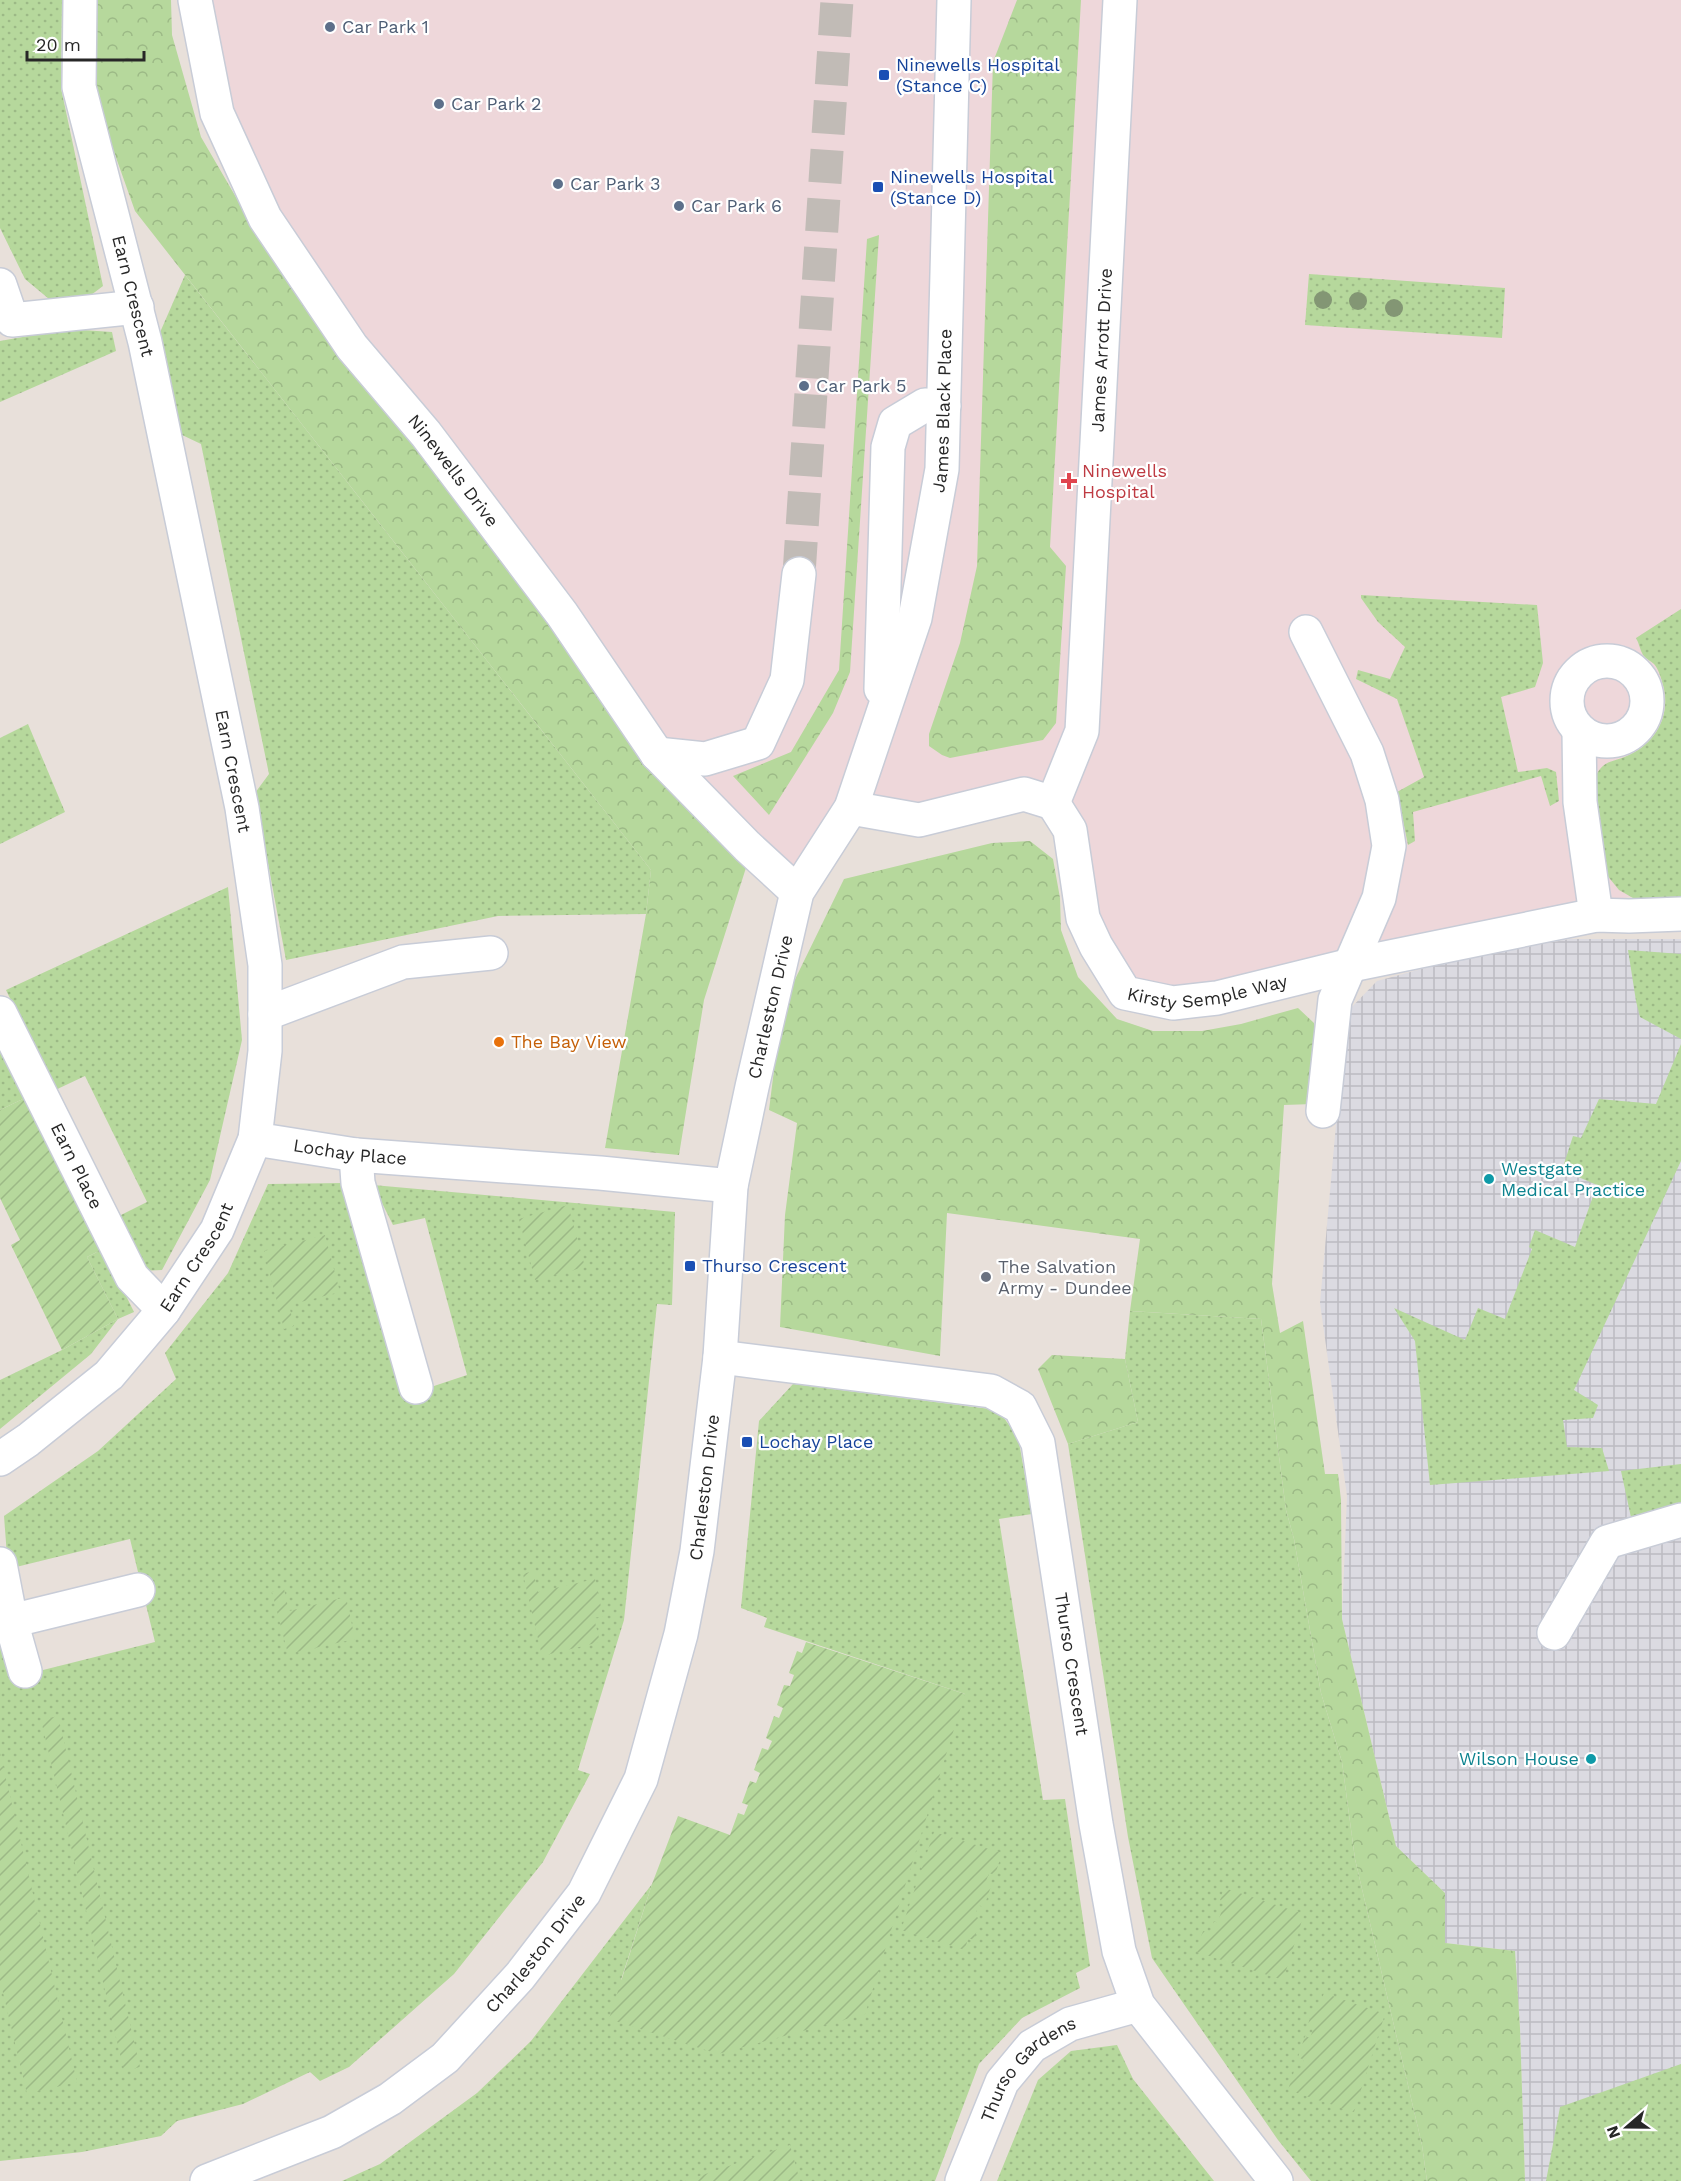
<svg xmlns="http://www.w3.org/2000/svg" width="1681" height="2181" font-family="'Work Sans',sans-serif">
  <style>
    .industrial { fill: url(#industrial-grid) }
    .medical { fill: #eed7da }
    .grass { fill: url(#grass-dots) }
    .forest { fill: url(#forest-crowns) }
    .garden { fill: url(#garden-furrows) }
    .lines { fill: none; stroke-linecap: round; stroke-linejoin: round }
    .minor-tunnel { stroke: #c1bbb6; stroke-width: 33; stroke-dasharray: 33 16; stroke-linecap: butt }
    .minor-casing { stroke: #c8ccd7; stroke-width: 36 }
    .minor { stroke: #fff; stroke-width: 33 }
    .tree { fill: #839674 }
    .service-dot { fill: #5c6f8a; stroke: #fff; stroke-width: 2 }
    .transit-dot { fill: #1a4fb4; stroke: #fff; stroke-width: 2 }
    .health-dot { fill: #e0444e; stroke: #fff; stroke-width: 2 }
    .food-dot { fill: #e8710a; stroke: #fff; stroke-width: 2 }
    .culture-dot { fill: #0f9aa8; stroke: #fff; stroke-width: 2 }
    .worship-dot { fill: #6b7280; stroke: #fff; stroke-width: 2 }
    .labels { text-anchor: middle; stroke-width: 4.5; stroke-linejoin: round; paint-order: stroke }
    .service-label { font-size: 18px; fill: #4e5e75; stroke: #fff; text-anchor: start }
    .transit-label { font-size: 18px; fill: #164399; stroke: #fff; text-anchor: start }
    .street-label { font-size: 18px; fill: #272727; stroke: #fff }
    .health-label { font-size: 18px; fill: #be3a42; stroke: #fff; text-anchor: start }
    .food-label { font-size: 18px; fill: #c56008; stroke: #fff; text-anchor: start }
    .culture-label { font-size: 18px; fill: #0d838f; stroke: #fff; text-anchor: start }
    .worship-label { font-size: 18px; fill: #5b616d; stroke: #fff; text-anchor: start }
  </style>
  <defs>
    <pattern id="industrial-grid" width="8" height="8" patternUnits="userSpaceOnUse" patternTransform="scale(1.5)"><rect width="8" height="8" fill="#dbdae1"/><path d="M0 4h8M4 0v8" fill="none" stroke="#bcbbc1"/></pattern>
    <pattern id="grass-dots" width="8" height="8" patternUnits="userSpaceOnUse" patternTransform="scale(1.5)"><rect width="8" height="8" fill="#b6d89c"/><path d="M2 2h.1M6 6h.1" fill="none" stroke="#9cb986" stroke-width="1.8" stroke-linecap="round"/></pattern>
    <pattern id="forest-crowns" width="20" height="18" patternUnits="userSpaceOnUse" patternTransform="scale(1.5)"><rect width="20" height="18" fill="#b6d89c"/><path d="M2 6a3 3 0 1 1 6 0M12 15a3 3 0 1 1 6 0" fill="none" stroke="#9cb986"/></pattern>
    <pattern id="garden-furrows" width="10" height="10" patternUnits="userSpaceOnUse" patternTransform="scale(1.5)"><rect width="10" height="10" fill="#b6d89c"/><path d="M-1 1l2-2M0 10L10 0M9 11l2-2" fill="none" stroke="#9cb986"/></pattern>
  </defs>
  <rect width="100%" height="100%" fill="#e8e0da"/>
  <polygon class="industrial" points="1570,939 1681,939 1681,2181 1525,2181 1520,2028 1515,1951 1445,1943 1445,1893 1396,1846 1342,1619 1347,1496 1320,1303 1346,1013 1377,981 1459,959"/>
  <polygon class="medical" points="195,0 1681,0 1681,886 1224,982 1125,993 1053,803 851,808 797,892 747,846 265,218"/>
  <g class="grass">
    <polygon points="0,0 62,0 61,88 103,286 91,295 49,299 25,279 0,228"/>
    <polygon points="1309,274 1505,288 1502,338 1305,325"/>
    <polygon points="185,275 651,870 646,914 498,916 286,960 255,793 269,774 201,444 180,434 158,337"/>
    <polygon points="67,329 112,332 116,351 0,402 0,341"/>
    <polygon points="1361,595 1537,605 1543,663 1535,687 1501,697 1518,772 1547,768 1556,772 1559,801 1550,806 1541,776 1413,812 1415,841 1408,845 1397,792 1424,777 1397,699 1356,679 1358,670 1390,679 1405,647 1378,622 1361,598"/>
    <path d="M1681,609V901L1633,898L1619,890L1606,874L1595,778C1603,758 1615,763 1631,754C1657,741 1671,714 1663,685C1661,678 1659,670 1654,664C1651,661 1646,659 1643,655C1640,650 1639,643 1636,638Z"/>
    <polygon points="28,724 65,812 0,844 0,738"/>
    <polygon points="228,887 242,1040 210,1180 162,1270 140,1271 113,1219 147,1202 85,1076 51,1092 51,1084 6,990"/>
    <polygon points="1628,950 1681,954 1681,1039 1640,1017 1636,1001"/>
    <polygon points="0,1037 29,1096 0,1110"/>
    <polygon points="1681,1044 1681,1161 1574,1390 1598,1405 1593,1418 1563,1420 1567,1447 1602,1448 1609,1471 1430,1485 1415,1341 1394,1308 1465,1340 1478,1308 1505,1319 1532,1249 1529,1247 1535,1230 1575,1247 1597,1185 1562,1170 1573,1136 1581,1138 1599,1099 1656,1104"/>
    <polygon points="344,1183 401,1397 467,1375 425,1218 393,1225 373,1185 675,1212 672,1305 657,1304 624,1620 578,1770 590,1774 543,1862 454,1974 349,2067 320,2081 310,2072 243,2104 177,2121 161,2136 82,2152 0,2161 0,1619 39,1671 155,1642 130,1539 8,1569 4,1516 98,1451 176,1379 165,1353 228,1273 268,1184"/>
    <polygon points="103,1249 134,1312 118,1319 91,1354 0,1429 0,1380 62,1350 118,1319 87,1257"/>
    <polygon points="1130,1311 1261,1319 1286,1510 1294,1539 1321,1693 1342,1762 1355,1859 1422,2145 1427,2181 1311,2181 1278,2140 1152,1958 1128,1837 1068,1444 1138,1422 1125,1359"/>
    <polygon points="793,1384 998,1410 1018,1437 1032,1514 999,1519 1043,1800 1065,1799 1090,1966 1076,1973 1080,1988 1022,2018 979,2064 935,2181 342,2181 380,2164 477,2093 531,2041 652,1884 621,1980 965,1694 764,1627 767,1618 741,1608 759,1421"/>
    <polygon points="1681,1464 1681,1508 1632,1522 1621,1471"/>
    <polygon points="1117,2045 1133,2079 1214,2181 997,2181 1038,2080 1071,2051"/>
    <polygon points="1681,2064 1681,2181 1546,2181 1560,2107"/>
  </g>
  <g class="forest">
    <polygon points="90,0 171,0 172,35 201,137 244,211 751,852 704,1000 679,1155 605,1148 646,914 651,870 135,211 92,90"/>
    <polygon points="1017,0 1081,0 1050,547 1066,566 1056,723 1043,740 950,758 942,755 929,746 929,734 960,643 977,566 993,62"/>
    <polygon points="879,235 850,672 833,713 769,815 733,776 791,752 839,670 867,239"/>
    <polygon points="1030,841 1053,859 1060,898 1061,930 1078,977 1117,1019 1153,1031 1202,1031 1241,1024 1298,1008 1314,1023 1319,1058 1313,1104 1284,1105 1272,1284 1280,1333 1303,1321 1325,1474 1338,1474 1341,1500 1342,1619 1396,1846 1445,1893 1445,1943 1515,1951 1520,2028 1525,2181 1427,2181 1422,2145 1355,1859 1342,1762 1321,1693 1294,1539 1286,1510 1261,1319 1130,1311 1140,1239 947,1213 940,1356 780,1327 785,1215 797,1123 769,1110 782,1006 844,879 992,843"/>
    <polygon points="1052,1355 1125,1359 1138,1422 1068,1444 1038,1369"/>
  </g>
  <g class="garden">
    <polygon points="29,1096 103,1249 87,1257 118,1319 62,1350 11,1245 20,1240 0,1198 0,1110"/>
    <polygon points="568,1205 585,1267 535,1280 519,1219"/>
    <polygon points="325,1235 340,1292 289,1305 294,1326 284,1329 264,1251"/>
    <polygon points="533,1571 538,1592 595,1579 603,1616 594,1618 600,1642 542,1656 523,1574"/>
    <polygon points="284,1589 289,1611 346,1597 355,1639 288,1654 272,1592"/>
    <polygon points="806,1642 965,1694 865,2014 718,2054 609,2019 652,1884 678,1816 730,1835 738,1813 744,1815 748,1805 742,1803 750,1781 756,1783 760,1773 754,1770 762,1748 768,1750 772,1741 766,1738 774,1716 779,1718 783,1708 777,1705 784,1685 790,1686 794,1675 789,1673 797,1651 802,1653"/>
    <polygon points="58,1716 140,2067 124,2071 41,1720"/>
    <polygon points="0,1753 77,2082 27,2094 0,1980"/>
    <polygon points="934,1832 1002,1853 995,1875 989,1873 985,1884 991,1886 984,1907 978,1905 975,1916 980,1919 974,1940 968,1938 965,1950 901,1930"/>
    <polygon points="1224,1888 1304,1914 1283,1980 1197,1952 1203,1931 1210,1933 1214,1921 1218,1923 1224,1902 1220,1900"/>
    <polygon points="1324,1993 1385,2014 1354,2112 1288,2090 1295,2068 1300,2070 1304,2060 1298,2057 1305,2036 1310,2038 1314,2027 1308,2024 1315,2003 1320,2004"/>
    <polygon points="790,2145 800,2181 685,2181"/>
  </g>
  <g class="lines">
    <polyline class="minor-tunnel" points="799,574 837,0"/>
    <defs>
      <g id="minor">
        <path id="s1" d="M195,0L217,113L265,218L352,347L426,434L562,614L657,754L747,846L797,892"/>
        <polyline points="0,285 12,320 137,307"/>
        <polyline points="1306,632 1367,753 1382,800 1389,846 1379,898 1335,1000 1323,1111"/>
        <circle cx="1607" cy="701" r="40"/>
        <polyline points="881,689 888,447 895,423 925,405 944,406"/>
        <polyline points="1579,731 1580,802 1596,915"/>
        <polyline points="657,754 705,759 758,743 787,680 799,574"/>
        <path id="s2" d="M1053,803L1082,731L1120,0"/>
        <path id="s3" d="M1053,803L1070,830L1083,918L1096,946L1125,993L1173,1003L1217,998L1351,965L1596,915L1629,916L1681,914"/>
        <polyline points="851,808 919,820 1024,794 1053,803"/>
        <path id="s4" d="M0,1013L132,1277L164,1310"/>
        <polyline points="265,1014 403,962 491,953"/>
        <path id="s5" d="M255,1139L356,1155L600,1173L731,1186"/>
        <polyline points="356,1155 358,1183 416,1387"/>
        <path id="s6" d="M720,1357L991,1391L1020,1407L1038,1443L1096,1824L1119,1951L1138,2005L1276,2181"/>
        <path id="s7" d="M0,1459L28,1440L109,1375L164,1310L217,1230L255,1139L265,1051V965L242,808L145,342L79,87L80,0"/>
        <polyline points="0,1564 11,1621 25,1671"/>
        <polyline points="11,1621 138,1590"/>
        <polyline points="1554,1633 1607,1542 1681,1520"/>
        <path id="s8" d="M207,2181L332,2132L390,2099L445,2058L520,1976L584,1893L641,1779L681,1634L697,1551L720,1357L731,1186L752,1087L797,892L851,808L915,618L942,469L954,0"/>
        <path id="s9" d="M962,2181L1002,2082L1032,2046L1070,2024L1138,2005"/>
      </g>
    </defs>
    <use href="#minor" class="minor-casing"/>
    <use href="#minor" class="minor"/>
  </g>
  <g class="tree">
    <circle cx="1323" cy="300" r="9"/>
    <circle cx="1358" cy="301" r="9"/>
    <circle cx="1394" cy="308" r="9"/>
  </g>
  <g class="service-dot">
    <circle cx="330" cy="27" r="6"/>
    <circle cx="439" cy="104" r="6"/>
    <circle cx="558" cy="184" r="6"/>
    <circle cx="679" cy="206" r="6"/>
    <circle cx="804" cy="386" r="6"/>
  </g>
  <g class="transit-dot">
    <rect x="878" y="69" width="12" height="12" rx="3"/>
    <rect x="872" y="181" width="12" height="12" rx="3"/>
    <rect x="684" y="1260" width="12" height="12" rx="3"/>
    <rect x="741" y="1436" width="12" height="12" rx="3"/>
  </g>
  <path class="health-dot" d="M1066 472h6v6h6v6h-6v6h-6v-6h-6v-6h6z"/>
  <circle class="food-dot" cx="499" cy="1042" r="6"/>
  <g class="culture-dot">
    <circle cx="1489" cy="1179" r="6"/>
    <circle cx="1591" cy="1759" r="6"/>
  </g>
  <circle class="worship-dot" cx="986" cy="1277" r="6"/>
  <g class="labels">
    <g class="service-label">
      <text x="342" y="33">Car Park 1</text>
      <text x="451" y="110">Car Park 2</text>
      <text x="570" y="190">Car Park 3</text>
      <text x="691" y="212">Car Park 6</text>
      <text x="816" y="392">Car Park 5</text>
    </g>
    <g class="transit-label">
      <text x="896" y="71">Ninewells Hospital<tspan x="896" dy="21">(Stance C)</tspan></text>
      <text x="890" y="183">Ninewells Hospital<tspan x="890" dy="21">(Stance D)</tspan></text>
      <text x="702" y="1272">Thurso Crescent</text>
      <text x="759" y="1448">Lochay Place</text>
    </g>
    <g class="street-label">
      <text transform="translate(133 296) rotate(76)" y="6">Earn Crescent</text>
      <text dy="6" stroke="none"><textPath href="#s2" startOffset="459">James Arrott Drive</textPath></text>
      <text dy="6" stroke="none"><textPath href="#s8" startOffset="2026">James Black Place</textPath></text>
      <text dy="6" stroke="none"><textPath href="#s1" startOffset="546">Ninewells Drive</textPath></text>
      <text transform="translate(233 771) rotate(79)" y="6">Earn Crescent</text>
      <text dy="6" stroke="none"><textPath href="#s3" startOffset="291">Kirsty Semple Way</textPath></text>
      <text dy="6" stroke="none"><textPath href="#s8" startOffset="1398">Charleston Drive</textPath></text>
      <text dy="6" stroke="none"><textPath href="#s5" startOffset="96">Lochay Place</textPath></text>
      <text dy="6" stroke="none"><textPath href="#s4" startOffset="171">Earn Place</textPath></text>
      <text dy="6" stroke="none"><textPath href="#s7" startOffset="285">Earn Crescent</textPath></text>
      <text dy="6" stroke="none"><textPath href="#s8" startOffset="912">Charleston Drive</textPath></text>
      <text dy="6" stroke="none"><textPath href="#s6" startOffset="570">Thurso Crescent</textPath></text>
      <text dy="6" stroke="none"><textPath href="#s8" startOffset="408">Charleston Drive</textPath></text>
      <text dy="6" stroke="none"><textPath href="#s9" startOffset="134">Thurso Gardens</textPath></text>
    </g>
    <g class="health-label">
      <text x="1082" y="477">Ninewells<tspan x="1082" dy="21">Hospital</tspan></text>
    </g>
    <g class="food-label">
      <text x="511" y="1048">The Bay View</text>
    </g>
    <g class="culture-label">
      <text x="1501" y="1175">Westgate<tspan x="1501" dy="21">Medical Practice</tspan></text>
      <text x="1579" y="1765" text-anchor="end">Wilson House</text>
    </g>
    <g class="worship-label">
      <text x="998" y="1273">The Salvation<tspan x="998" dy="21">Army - Dundee</tspan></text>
    </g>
  </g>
  <g transform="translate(1627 2127) rotate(250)" stroke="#ffffff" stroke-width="4.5" paint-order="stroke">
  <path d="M0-4.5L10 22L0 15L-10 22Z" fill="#272727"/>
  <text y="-9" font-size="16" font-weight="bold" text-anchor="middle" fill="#272727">N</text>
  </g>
  <path d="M27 51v9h117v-9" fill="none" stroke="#272727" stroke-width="3"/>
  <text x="36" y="51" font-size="18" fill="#272727" stroke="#ffffff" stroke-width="4.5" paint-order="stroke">20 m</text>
</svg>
